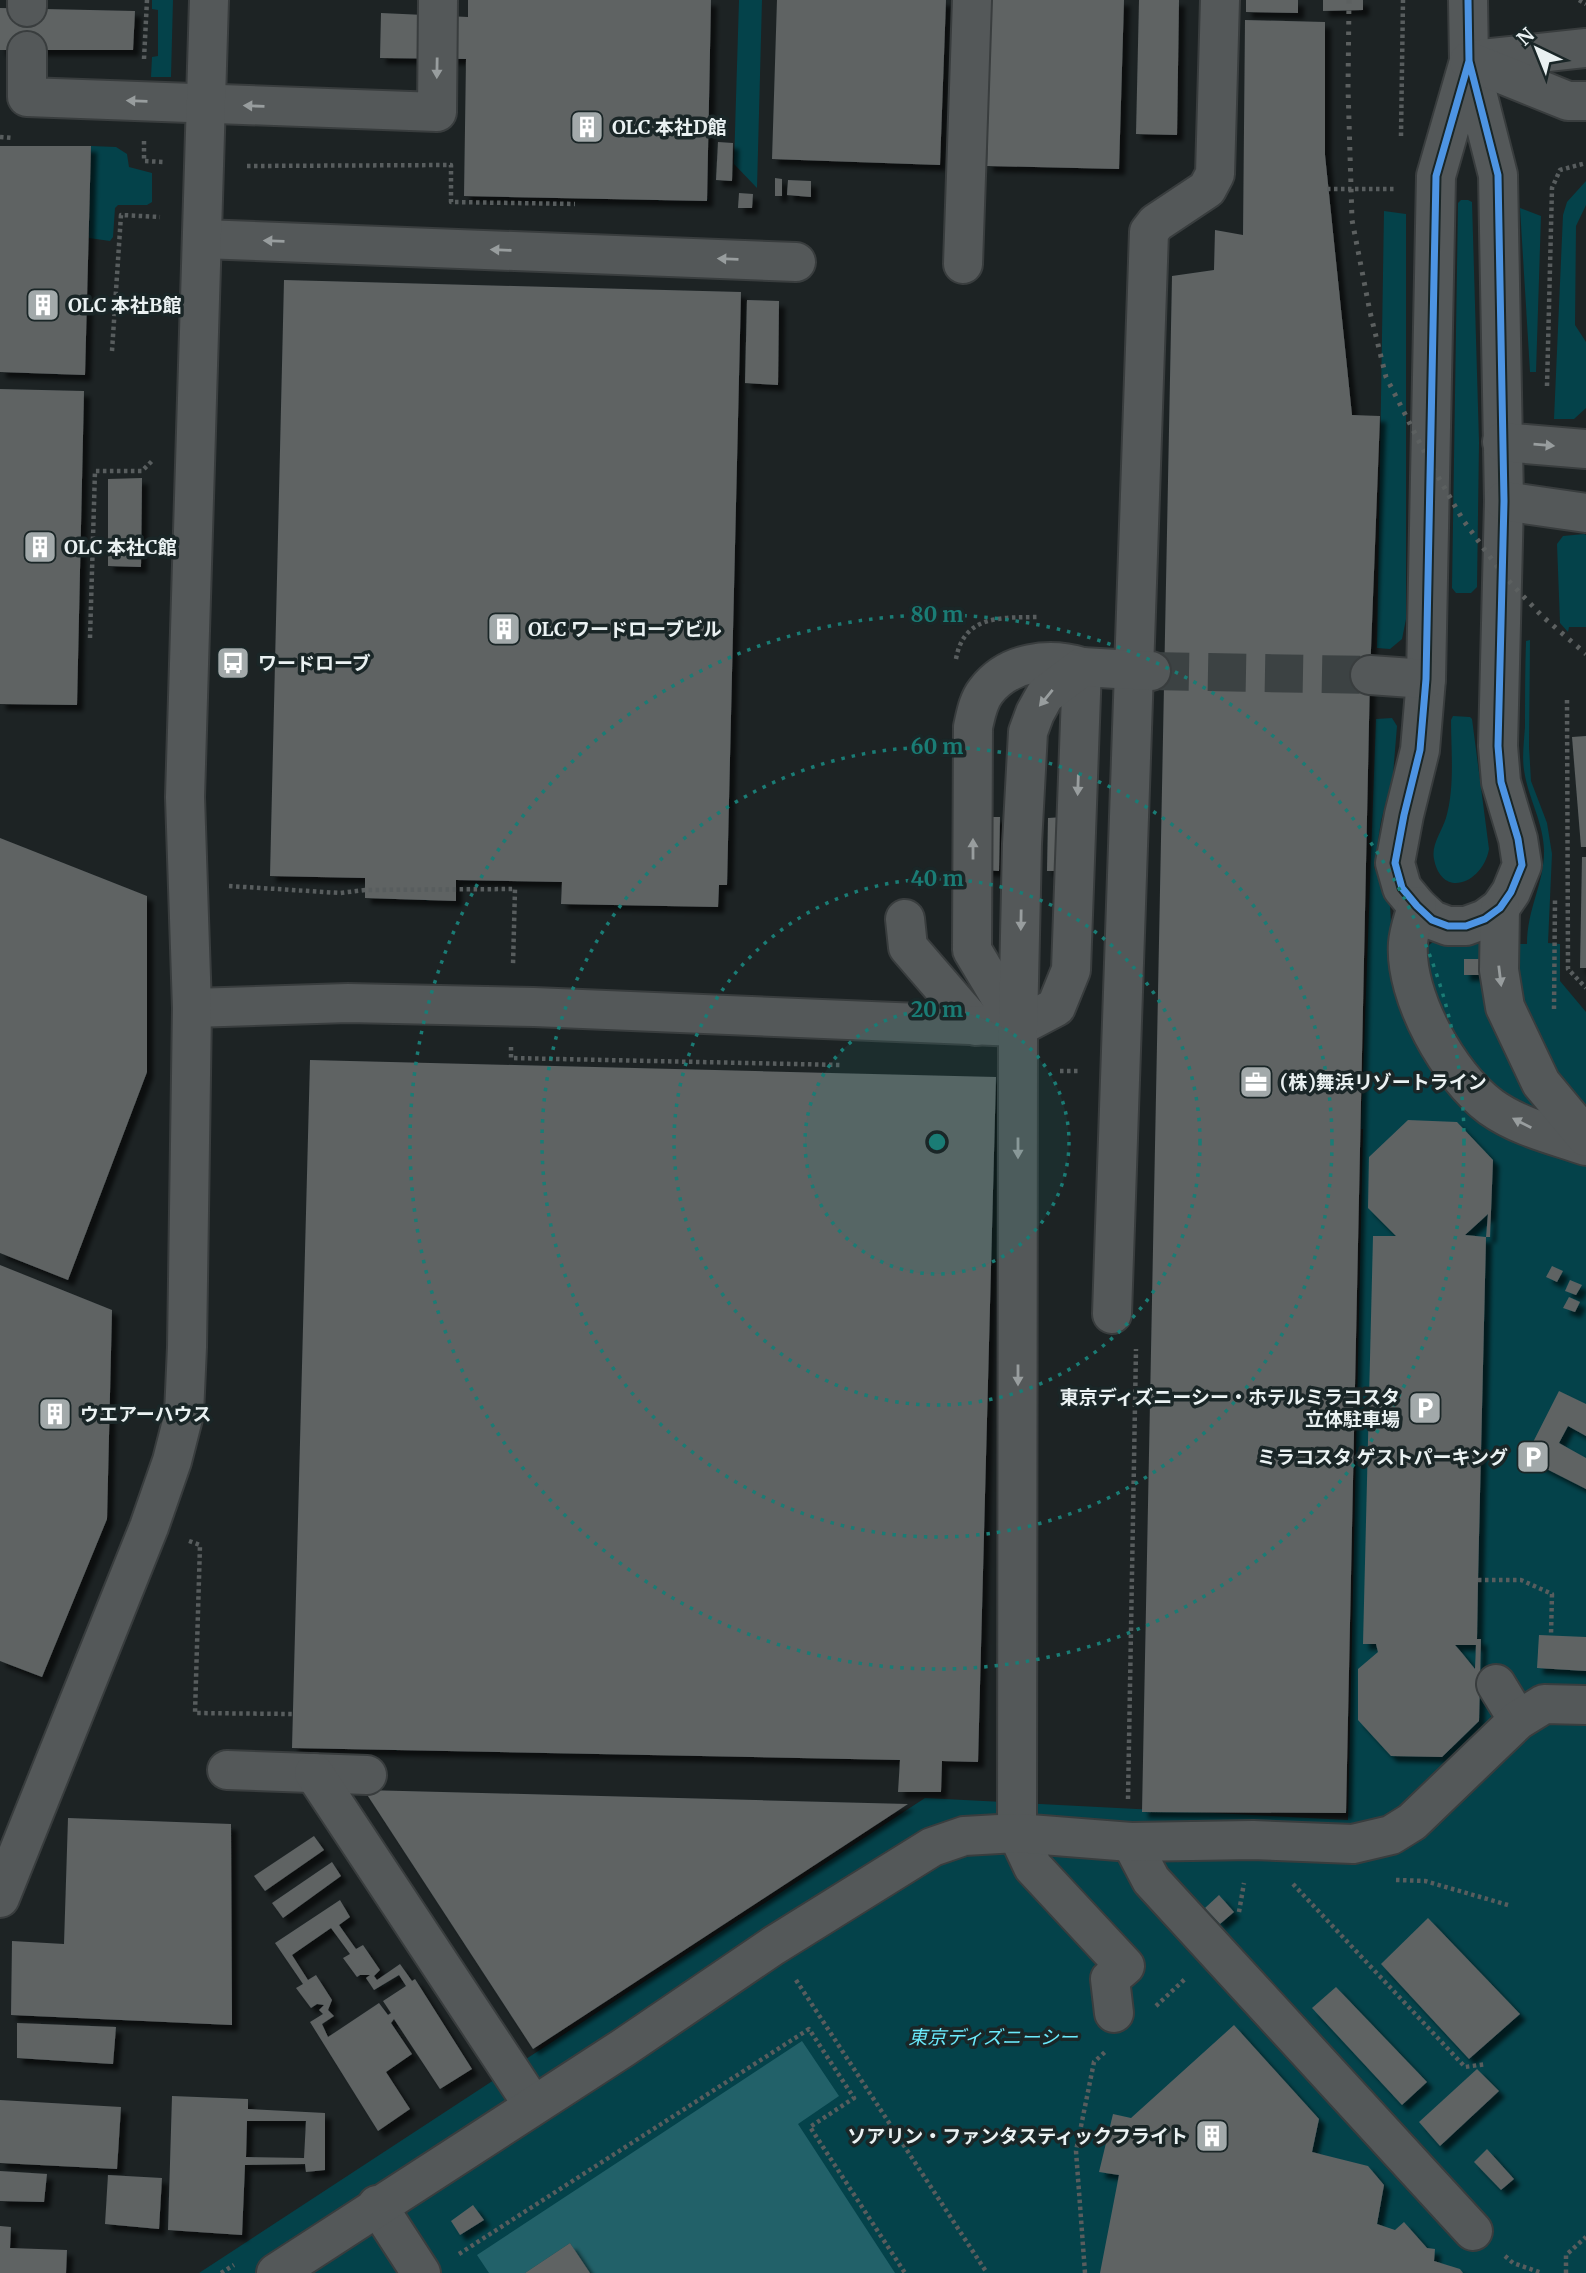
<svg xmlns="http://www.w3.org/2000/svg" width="1586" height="2273" font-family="Merriweather,'Noto Sans JP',serif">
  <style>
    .green { fill: #04424a }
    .water { fill: #226169 }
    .building { fill: #5e6364; fill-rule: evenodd; filter: url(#shadow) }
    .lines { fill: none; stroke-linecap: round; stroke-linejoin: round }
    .minor-tunnel { stroke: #3c4243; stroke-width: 38; stroke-dasharray: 38 19; stroke-linecap: butt }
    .minor-casing { stroke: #393d3e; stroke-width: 42 }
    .path { stroke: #585d5e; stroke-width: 4.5; stroke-dasharray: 3.5 3.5; stroke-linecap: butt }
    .minor { stroke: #545859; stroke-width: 38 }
    .rail { stroke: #5c6060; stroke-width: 5; stroke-dasharray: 3.5 7; stroke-linecap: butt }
    .cycleway-casing { stroke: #1a2627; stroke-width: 11 }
    .cycleway { stroke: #4d94e3; stroke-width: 7 }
    .oneway { fill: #989d9e }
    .ring { fill: none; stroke: #1a7c75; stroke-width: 3.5; stroke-dasharray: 3.5 7 }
    .labels { text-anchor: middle; stroke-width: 7; stroke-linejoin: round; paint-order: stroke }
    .poi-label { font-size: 19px; font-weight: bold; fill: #eaf1f2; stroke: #1a2627; text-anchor: start }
    .park-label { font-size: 19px; font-style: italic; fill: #6beafc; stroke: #1a2627 }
    .centre { fill: #1a7c75; stroke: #1a2627; stroke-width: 3.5 }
    .ring-label { font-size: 21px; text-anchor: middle; font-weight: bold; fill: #1a7c75; stroke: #1a2627; stroke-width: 7; stroke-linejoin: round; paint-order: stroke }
  </style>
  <defs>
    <filter id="shadow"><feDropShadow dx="6" dy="6" stdDeviation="2" flood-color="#0009"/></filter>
  </defs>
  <rect width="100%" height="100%" fill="#1d2324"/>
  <g class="green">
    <polygon points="152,0 173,0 171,77 151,77 152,57 158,56 158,10 152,9"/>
    <polygon points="739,0 762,0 757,188 734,164"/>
    <polygon points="91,146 116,147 127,154 129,167 152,173 152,202 147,205 118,205 115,208 113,237 110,241 89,238"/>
    <polygon points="1586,181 1586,205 1576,226 1575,325 1586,342 1586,408 1574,419 1554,419 1563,215 1567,202"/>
    <polygon points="1461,200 1468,200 1472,202 1479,442 1477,587 1471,593 1456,593 1452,588 1458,203"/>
    <polygon points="1520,208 1541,216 1536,372 1530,372"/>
    <polygon points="1384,211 1406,214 1406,619 1402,639 1390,649 1377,648"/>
    <polygon points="1584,534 1586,535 1586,627 1569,627 1568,632 1560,623 1557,544 1563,536"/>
    <path d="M1530,640L1529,747L1531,781L1547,823L1552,854L1548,943L1560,944V981L1586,1012V2273H199L925,1798L1348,1820L1363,1129H1361L1376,719L1392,718L1397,726L1393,775L1381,821L1374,867L1390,905L1392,941L1429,945L1433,942L1456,946L1476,944H1527C1527,908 1545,882 1544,849C1543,821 1528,798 1524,770C1522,757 1524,741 1525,727C1525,698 1525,670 1526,641Z"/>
    <path d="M1453,716L1470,717L1472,719L1489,849C1483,883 1442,900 1434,859C1431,845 1442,831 1446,818C1455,787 1451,751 1451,720Z"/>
  </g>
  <polygon class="water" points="802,2041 839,2096 798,2124 895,2273 590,2273 570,2243 525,2273 489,2273 477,2255"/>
  <g class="building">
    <polygon points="468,0 711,0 707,201 464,196 466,59 380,58 381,13 468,17"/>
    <polygon points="777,0 946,0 940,165 772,159"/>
    <polygon points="991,0 1124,0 1119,169 987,166"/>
    <polygon points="1139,0 1179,0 1177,135 1136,134"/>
    <polygon points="1246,0 1298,0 1298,13 1246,12"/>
    <polygon points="1323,0 1363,0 1363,10 1323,11"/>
    <polygon points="0,8 135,11 133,50 0,50"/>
    <polygon points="1245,20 1325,22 1325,155 1352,415 1380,416 1370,675 1346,1813 1142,1812 1172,276 1214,270 1215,230 1243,235"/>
    <polygon points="718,142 733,143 732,181 716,180"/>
    <polygon points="0,146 91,146 85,375 0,372"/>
    <polygon points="775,178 782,179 782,196 775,196"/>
    <polygon points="788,180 811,181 811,197 787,195"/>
    <polygon points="739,193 753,194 752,208 738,208"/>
    <polygon points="284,280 741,292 727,885 719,885 718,907 561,904 562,882 456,880 456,901 365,898 365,878 270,876"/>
    <polygon points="747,300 779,301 778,385 745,383"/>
    <polygon points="0,389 84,391 77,705 0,704"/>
    <polygon points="142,478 141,567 108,566 108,479"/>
    <polygon points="1586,736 1586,847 1581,847 1572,737"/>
    <polygon points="984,817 1000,817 999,871 983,870"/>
    <polygon points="1064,817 1063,871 1047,871 1048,818"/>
    <polygon points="0,838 147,896 147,1072 68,1280 0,1253"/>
    <polygon points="1582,857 1586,857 1586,968 1580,968"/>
    <polygon points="1464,959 1481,959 1480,975 1464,975"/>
    <polygon points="310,1060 996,1077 978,1762 942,1761 941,1792 898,1792 900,1760 292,1748"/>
    <path d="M1408,1120L1457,1122L1493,1160L1490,1237H1486L1478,1580L1477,1639H1481L1479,1721L1442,1757L1391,1756L1358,1720V1669L1378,1652L1376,1644H1363L1373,1236H1396L1368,1208L1369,1157ZM1488,1214L1486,1237L1465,1235L1476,1225ZM1455,1645H1476L1475,1669L1462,1653Z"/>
    <polygon points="0,1265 112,1310 107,1519 42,1677 0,1661"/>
    <polygon points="1552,1266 1563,1271 1557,1282 1546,1277"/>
    <polygon points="1570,1280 1582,1285 1576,1295 1565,1291"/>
    <polygon points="1569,1297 1580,1302 1575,1312 1563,1308"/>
    <polygon points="1559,1391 1586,1404 1586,1436 1568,1426 1559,1443 1586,1458 1586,1489 1525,1458"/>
    <polygon points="1539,1635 1586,1637 1586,1671 1537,1668"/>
    <polygon points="364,1790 908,1804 533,2049"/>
    <polygon points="68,1818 231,1824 232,2025 11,2015 12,1941 64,1944"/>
    <polygon points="314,1836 324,1850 265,1891 254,1876"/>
    <polygon points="332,1862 341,1876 283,1918 272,1903"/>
    <polygon points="1219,1895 1234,1912 1220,1924 1205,1908"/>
    <path d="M340,1900L350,1917L339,1925L356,1949L363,1945L380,1970L374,1976L377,1980L400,1964L412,1981L415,1979L472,2069L440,2089L394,2019L391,2023L412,2054L386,2072L410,2109L378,2131L310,2022L323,2014L319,2010L324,2005L317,2004L311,2008L296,1988L303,1984L275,1943ZM331,1928L350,1954L343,1958L357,1977L360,1975H370L366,1978L374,1990L399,1975L406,1986L383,2001L391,2013L388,2015L379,2003L328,2037L322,2024L334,2016L328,2010L332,2000L316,1975L308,1980L292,1955Z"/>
    <polygon points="1428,1918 1520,2014 1469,2059 1381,1964"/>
    <polygon points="1336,1987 1427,2082 1402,2105 1312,2008"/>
    <polygon points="17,2023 116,2027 113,2064 17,2058"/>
    <polygon points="1234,2025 1319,2119 1312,2152 1368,2166 1384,2185 1377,2224 1395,2230 1404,2222 1427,2248 1435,2249 1434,2261 1460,2269 1463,2273 1100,2273 1119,2175 1099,2172 1113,2114 1131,2118"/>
    <polygon points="1477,2069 1499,2091 1440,2146 1419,2122"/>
    <path d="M172,2096L248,2099V2109L325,2113V2170L306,2172L305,2164L245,2165L242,2235L168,2230ZM247,2121H306L304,2158L246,2157Z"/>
    <polygon points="0,2100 121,2107 117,2169 0,2163"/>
    <polygon points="1487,2149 1514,2179 1501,2190 1474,2162"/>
    <polygon points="0,2171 47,2174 44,2202 0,2201"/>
    <polygon points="108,2175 162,2178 159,2229 105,2224"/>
    <polygon points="473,2205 484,2220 460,2235 451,2221"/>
    <polygon points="0,2226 11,2227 10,2248 67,2250 66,2273 0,2273"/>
    <polygon points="570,2243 590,2273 525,2273"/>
  </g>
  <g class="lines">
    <polyline class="minor-tunnel" points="1151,671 1370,675"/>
    <defs>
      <g id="minor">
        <polyline points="1468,0 1469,61 1498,175 1504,501 1498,746 1501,782 1518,839 1522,865 1511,892 1500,908 1485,919 1466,926 1448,926 1432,920 1417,906 1402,888 1395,863 1404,815 1420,750 1426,679 1436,176 1469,61"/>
        <polyline points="27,7 27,0"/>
        <polyline points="27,51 27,97 437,112 438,0"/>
        <polyline points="1472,60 1586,48"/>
        <polyline points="1469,61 1568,101 1586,101"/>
        <polyline points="202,239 796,262"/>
        <polyline points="963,264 972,0"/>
        <polyline points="1502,442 1586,449"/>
        <polyline points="1504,501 1586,513"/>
        <polyline points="1370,675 1426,679"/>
        <path d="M1417,906C1414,918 1409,930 1408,943C1404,996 1449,1076 1491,1107C1519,1127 1554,1135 1586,1146"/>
        <polyline points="1500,908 1499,970 1505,1007 1541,1083 1586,1137"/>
        <polyline points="905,919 908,947 976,1026"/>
        <path d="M192,1008L348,1003L534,1007L1018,1027L1056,1007L1071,970L1082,667C1050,657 1009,661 986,691C978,701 976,714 973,727L972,950L1018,1027"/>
        <polyline points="1112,1314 1149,232 1156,223 1207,189 1215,174 1220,0"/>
        <polyline points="1496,1684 1518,1720"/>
        <polyline points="227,1770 367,1775"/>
        <polyline points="314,1773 533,2105"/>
        <polyline points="1131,1842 1151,1880 1473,2231"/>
        <polyline points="0,1898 149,1527 172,1461 184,1414 187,1347 192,1008 185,797 209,0"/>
        <polyline points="1114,2013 1110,1979 1125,1966 1033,1867 1017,1833 1018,1027 1022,844 1028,732 1035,713 1045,695 1082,667 1151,671"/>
        <polyline points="377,2205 421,2273"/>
        <polyline points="276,2273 623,2048 773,1946 932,1847 964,1836 1017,1833 1131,1842 1253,1840 1353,1844 1391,1835 1412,1822 1518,1720 1544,1704 1586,1705"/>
      </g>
    </defs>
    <use href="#minor" class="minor-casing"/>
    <g class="path">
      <polyline points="1579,0 1586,4"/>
      <polyline points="144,59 147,0"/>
      <polyline points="1401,136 1403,0"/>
      <polyline points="0,137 13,138"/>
      <polyline points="144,141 144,161 165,162"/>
      <polyline points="247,166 451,165 451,202 575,204"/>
      <polyline points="1327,189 1395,189"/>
      <polyline points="112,351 121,215 160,217"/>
      <polyline points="1547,386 1552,188 1560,170 1586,163"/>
      <polyline points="90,638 95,471 142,471 153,460"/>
      <path d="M956,659C964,614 1002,618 1038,617"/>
      <polyline points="1567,700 1568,969 1586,988"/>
      <polyline points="229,886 340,893 365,890 515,889 513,965"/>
      <polyline points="1554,1009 1555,899"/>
      <polyline points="511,1047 511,1058 841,1065"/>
      <polyline points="1060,1071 1079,1071"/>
      <polyline points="189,1541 200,1545 195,1713 293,1714"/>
      <polyline points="1478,1580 1521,1580 1552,1594 1551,1635"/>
      <polyline points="1128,1799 1136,1349"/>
      <polyline points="1396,1880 1425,1881 1508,1905"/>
      <polyline points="1293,1884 1465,2067 1486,2064"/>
      <polyline points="1239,1912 1244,1883"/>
      <polyline points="796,1980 987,2273"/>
      <polyline points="1156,2006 1185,1979"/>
      <polyline points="459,2254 809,2029 854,2098 810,2127 905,2273"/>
      <polyline points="1505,2256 1513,2263 1542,2273"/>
      <polyline points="221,2273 234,2265"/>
      <polyline points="1085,2273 1076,2151 1094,2062 1105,2052"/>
      <polyline points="1566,2273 1566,2255 1586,2237"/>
    </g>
    <use href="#minor" class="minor"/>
    <polyline class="rail" points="1349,0 1348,88 1352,220 1370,312 1386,377 1429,461 1463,520 1504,576 1542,616 1586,654"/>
    <defs>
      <polyline id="cycleway" points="1468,0 1469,61 1498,175 1504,501 1498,746 1501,782 1518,839 1522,865 1511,892 1500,908 1485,919 1466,926 1448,926 1432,920 1417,906 1402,888 1395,863 1404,815 1420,750 1426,679 1436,176 1469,61"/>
    </defs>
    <use href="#cycleway" class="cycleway-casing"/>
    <use href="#cycleway" class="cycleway"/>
  </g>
  <defs><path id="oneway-solid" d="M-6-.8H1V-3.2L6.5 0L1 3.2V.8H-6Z" transform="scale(1.75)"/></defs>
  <g class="oneway">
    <use href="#oneway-solid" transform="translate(437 68) rotate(91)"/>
    <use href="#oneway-solid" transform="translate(137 101) rotate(-178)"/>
    <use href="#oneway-solid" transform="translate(254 106) rotate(-178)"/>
    <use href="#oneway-solid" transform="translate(274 241) rotate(-178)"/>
    <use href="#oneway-solid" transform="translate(501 250) rotate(-178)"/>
    <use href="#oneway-solid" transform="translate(728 259) rotate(-178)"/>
    <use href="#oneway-solid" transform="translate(1544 445) rotate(5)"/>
    <use href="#oneway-solid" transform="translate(1046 698) rotate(129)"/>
    <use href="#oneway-solid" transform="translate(1078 785) rotate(92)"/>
    <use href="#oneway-solid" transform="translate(973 849) rotate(-90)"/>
    <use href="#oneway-solid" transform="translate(1021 920) rotate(91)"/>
    <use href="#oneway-solid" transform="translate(1500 976) rotate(83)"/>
    <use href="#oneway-solid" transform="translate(1522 1123) rotate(-153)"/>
    <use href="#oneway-solid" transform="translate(1018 1148) rotate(90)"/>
    <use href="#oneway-solid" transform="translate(1018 1375) rotate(90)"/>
  </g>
  <circle cx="937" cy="1142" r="132" fill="#1a7c75" fill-opacity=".12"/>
  <g class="ring">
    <circle cx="937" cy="1142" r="132"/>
    <circle cx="937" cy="1142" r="263"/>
    <circle cx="937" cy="1142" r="395"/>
    <circle cx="937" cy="1142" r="527"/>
  </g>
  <defs>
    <symbol id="building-square" viewBox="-11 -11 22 22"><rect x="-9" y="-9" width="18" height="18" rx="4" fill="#a2a9aa" stroke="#1a2627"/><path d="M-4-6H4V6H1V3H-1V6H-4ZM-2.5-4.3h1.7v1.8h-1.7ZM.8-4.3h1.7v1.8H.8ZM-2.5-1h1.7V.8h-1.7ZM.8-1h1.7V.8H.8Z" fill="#fff"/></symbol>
    <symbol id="bus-square" viewBox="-11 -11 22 22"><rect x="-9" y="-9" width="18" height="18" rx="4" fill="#a2a9aa" stroke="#1a2627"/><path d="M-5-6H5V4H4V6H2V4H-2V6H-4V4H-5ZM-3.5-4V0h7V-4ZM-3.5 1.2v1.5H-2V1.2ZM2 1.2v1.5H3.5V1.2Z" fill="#fff"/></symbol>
    <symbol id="office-square" viewBox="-11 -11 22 22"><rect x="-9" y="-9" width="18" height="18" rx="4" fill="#a2a9aa" stroke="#1a2627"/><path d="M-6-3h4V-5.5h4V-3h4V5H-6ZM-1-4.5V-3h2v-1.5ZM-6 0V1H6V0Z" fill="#fff"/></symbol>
    <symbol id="parking-square" viewBox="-11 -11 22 22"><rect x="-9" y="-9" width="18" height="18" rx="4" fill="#a2a9aa" stroke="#1a2627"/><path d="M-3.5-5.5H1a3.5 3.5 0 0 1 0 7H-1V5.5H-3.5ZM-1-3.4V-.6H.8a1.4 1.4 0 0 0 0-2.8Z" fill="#fff"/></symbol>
  </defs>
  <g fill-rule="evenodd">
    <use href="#building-square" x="568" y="108" width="38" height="38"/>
    <use href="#building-square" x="24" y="286" width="38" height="38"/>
    <use href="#building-square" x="21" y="528" width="38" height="38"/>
    <use href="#building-square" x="485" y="610" width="38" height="38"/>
    <use href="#bus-square" x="214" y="644" width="38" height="38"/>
    <use href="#office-square" x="1237" y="1063" width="38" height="38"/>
    <use href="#parking-square" x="1406" y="1389" width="38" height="38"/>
    <use href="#building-square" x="36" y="1395" width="38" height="38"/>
    <use href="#parking-square" x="1514" y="1438" width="38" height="38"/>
    <use href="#building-square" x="1193" y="2117" width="38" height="38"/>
  </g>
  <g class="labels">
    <g class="poi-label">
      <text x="612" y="134">OLC 本社D館</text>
      <text x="68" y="312">OLC 本社B館</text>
      <text x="64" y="554">OLC 本社C館</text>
      <text x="528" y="636">OLC ワードローブビル</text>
      <text x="258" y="670">ワードローブ</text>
      <text x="1280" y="1089">(株)舞浜リゾートライン</text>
      <text x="1400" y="1404" text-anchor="end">東京ディズニーシー・ホテルミラコスタ<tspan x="1400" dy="22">立体駐車場</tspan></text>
      <text x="80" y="1421">ウエアーハウス</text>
      <text x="1508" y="1464" text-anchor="end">ミラコスタ ゲストパーキング</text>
      <text x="1188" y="2143" text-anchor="end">ソアリン・ファンタスティックフライト</text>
    </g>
    <g class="park-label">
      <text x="993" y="2044">東京ディズニーシー</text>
    </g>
  </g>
  <circle cx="937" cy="1142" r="10" class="centre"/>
  <g class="ring-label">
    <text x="937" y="622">80 m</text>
    <text x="937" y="754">60 m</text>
    <text x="937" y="886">40 m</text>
    <text x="937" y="1017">20 m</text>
  </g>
  <g transform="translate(1537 49) rotate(317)" stroke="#1a2627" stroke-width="5" paint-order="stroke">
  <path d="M0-5L12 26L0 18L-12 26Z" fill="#eaf1f2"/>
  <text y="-10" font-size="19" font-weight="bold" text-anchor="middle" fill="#eaf1f2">N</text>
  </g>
</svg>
